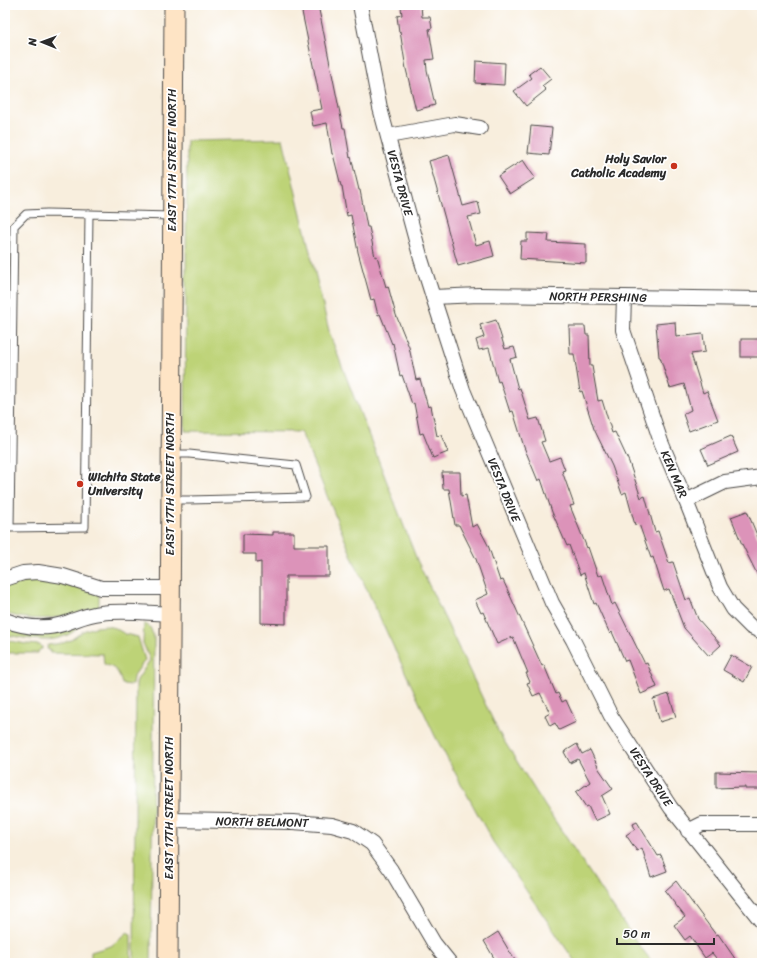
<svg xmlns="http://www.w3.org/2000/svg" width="767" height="968" font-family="Sriracha,sans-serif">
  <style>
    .green { fill: #bdd377; stroke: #747f51 }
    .building { fill: #dc93b9 }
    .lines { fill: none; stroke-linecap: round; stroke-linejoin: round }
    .lane-casing { stroke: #4a4846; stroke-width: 9 }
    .street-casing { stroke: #4a4846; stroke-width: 16 }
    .secondary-casing { stroke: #4a4846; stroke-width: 21 }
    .lane { stroke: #fff; stroke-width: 7 }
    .street { stroke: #fff; stroke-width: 14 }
    .secondary { stroke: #fee4c5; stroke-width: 19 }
    .poi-dot { fill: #c8321e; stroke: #fff; stroke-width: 1.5 }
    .labels { text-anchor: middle; stroke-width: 3.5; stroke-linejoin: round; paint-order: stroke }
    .poi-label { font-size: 12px; font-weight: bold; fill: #2b2b2b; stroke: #fff; text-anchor: end }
    .street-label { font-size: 12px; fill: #2b2b2b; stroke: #fff }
  </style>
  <rect width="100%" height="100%" fill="#fff"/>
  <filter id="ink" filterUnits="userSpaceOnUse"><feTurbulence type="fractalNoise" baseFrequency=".025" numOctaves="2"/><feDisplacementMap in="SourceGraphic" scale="8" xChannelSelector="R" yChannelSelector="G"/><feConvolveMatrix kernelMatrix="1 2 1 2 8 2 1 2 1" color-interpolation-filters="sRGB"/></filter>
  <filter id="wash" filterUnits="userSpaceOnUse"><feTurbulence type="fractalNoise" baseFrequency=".012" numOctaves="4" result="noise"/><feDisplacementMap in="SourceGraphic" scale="16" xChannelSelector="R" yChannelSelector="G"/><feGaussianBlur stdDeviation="0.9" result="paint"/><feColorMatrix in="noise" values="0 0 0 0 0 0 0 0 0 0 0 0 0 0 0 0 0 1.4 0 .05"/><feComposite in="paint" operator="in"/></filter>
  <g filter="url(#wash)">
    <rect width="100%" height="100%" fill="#f8eedd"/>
    <g class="green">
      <polygon points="283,139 330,335 417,560 499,733 545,806 635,940 653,963 576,963 493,842 435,736 355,564 301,432 185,431 187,141"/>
      <path d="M41,579L60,582L99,593V607C66,616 39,625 5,613V586L19,582L21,584L24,583V581Z"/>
      <polygon points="144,623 150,627 154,637 151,963 134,963 136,684 137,680 150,660 143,643"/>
      <path d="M106,626L115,628L125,634L138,637L145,660L133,677L132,685L122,684C118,670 117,669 104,664L103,654L50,653V650L47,649L48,645L63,643L71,640L83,631L95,627Z"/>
      <path d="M5,627C28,636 53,636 77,628V629C53,647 31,638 5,635Z"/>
      <polygon points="5,640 26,644 40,645 42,647 42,649 39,650 38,653 5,653"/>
      <polygon points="128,932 131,935 131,963 91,963 91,952 111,946"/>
    </g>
    <g id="blocks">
      <g class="building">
        <polygon points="310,5 318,5 343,128 345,128 350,158 351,157 359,190 360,190 367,227 369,227 375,257 377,256 386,287 388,286 396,315 409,347 416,380 420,379 428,407 431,406 437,436 441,435 448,452 433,458 423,433 420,434 414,403 412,404 402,375 400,376 393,343 392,344 380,314 378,315 374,299 371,300 358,252 351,215 347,216 342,186 341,186 333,154 332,154 327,123 313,126 310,111 322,109 301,7"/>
        <polygon points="421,5 422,17 430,17 432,28 429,29 434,59 426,60 427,70 435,105 416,110 406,69 400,31 399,32 397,16 402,15 401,7"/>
        <polygon points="476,61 505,63 504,85 475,83"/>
        <polygon points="540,66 551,79 542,86 546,90 526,106 514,91 532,78 529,74"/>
        <polygon points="531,126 552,128 549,155 528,153"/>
        <polygon points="449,155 463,206 478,202 481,214 468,217 476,245 490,241 494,256 458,266 429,161"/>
        <polygon points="523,160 535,178 510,194 498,176"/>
        <polygon points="527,233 549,234 548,242 586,244 586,263 520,259 521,241 527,241"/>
        <polygon points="496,320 505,349 514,347 517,357 510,359 518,389 520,388 530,420 538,418 545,441 541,442 549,461 560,457 565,470 562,471 574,505 570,506 587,548 588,547 598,576 602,575 612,605 615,603 645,664 647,663 657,687 641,694 628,660 625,661 612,632 610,634 596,603 594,604 584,573 580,575 569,545 567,546 552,512 541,479 538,481 524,447 513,411 510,412 500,381 498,382 489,348 479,350 476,340 484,337 480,325"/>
        <polygon points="675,322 676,337 703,334 705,352 691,354 703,393 707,391 718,420 689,431 683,414 691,410 684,384 670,388 660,357 659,357 656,324"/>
        <polygon points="569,326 585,326 586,335 589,335 590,366 592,366 598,401 602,400 612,433 615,432 629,462 641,498 645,496 655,532 658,531 669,563 673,562 686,600 690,598 698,619 721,645 709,656 684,628 669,589 664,591 653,557 651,558 639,524 635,525 626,492 622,494 612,466 594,429 582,391 580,392 574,354 570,354"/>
        <rect x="741" y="339" width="21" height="18"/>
        <polygon points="731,436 738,452 708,465 701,449"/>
        <polygon points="442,472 460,472 461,496 466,495 472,527 477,524 488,545 500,581 503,580 542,666 544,665 556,694 558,693 562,702 566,700 576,722 559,730 555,723 550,726 545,716 550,713 540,693 533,696 527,683 530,682 526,673 528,673 513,637 497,644 483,612 481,613 475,600 488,594 476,559 459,525 455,525 449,489 443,489"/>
        <polygon points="747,511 762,547 762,584 741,542 731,517"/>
        <polygon points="273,532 294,532 294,546 329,546 329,576 286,576 286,624 261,623 261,562 256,563 256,554 243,554 243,534 273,535"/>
        <polygon points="731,655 752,667 744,682 723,670"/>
        <polygon points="669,694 676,717 660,722 653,699"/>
        <polygon points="577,744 582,754 590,750 599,769 613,789 602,796 610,814 595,821 588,806 586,807 576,792 590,782 578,759 570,763 564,752"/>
        <polygon points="716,772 762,773 762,789 745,789 745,787 716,788"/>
        <polygon points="637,822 658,856 661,855 667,871 651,877 642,848 637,851 626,835 635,829 633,824"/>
        <polygon points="676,881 716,935 718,934 738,963 720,963 712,953 705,958 690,936 685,940 674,925 685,917 665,891"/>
        <polygon points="498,932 511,954 517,963 497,963 484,941"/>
      </g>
    </g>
  </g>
  <g filter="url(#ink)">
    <use href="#blocks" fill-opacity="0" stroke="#4a4846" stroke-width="1"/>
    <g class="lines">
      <defs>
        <g id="lane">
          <polyline points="89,214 85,527 10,528 14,226 26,214 47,213 172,216"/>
          <polyline points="172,454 189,454 296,465 306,497 189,500 172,500"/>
        </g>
        <g id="street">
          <polyline points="360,5 380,108 421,259 433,297 463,390 552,603 573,640 611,716 671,808 762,922"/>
          <polyline points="388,136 455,124 480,128"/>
          <polyline points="433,297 479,295 762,299"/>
          <polyline points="624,297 623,330 661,442 686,501 720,587 733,609 751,627 762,632"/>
          <polyline points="686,501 725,482 762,477"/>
          <polyline points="5,579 23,573 38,572 63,576 101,588 169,588"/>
          <path d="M5,620C23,627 44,630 63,624C76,620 87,614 101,613C122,610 148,613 169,614"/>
          <polyline points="170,820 293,822 332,825 353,831 372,844 391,870 434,943 450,963"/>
          <polyline points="688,831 702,824 762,824"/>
        </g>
        <polyline id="secondary" points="168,963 174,5"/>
      </defs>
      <use href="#lane" class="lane-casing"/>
      <use href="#street" class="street-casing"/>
      <use href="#secondary" class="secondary-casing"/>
      <use href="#lane" class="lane"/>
      <use href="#street" class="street"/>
      <use href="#secondary" class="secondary"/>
    </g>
  </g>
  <g class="poi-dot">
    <circle cx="674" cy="166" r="4"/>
    <circle cx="80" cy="484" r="4"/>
  </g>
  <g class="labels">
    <g class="poi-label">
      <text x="666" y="163">Holy Savior<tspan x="666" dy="14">Catholic Academy</tspan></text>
      <text x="88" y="481" text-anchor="start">Wichita State<tspan x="88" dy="14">University</tspan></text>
    </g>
    <g class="street-label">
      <text transform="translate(172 160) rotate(-90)" y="4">EAST 17TH STREET NORTH</text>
      <text transform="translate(400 183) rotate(75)" y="4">VESTA DRIVE</text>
      <text transform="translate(598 297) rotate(1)" y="4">NORTH PERSHING</text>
      <text transform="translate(674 474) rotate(67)" y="4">KEN MAR</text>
      <text transform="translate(170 484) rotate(-90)" y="4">EAST 17TH STREET NORTH</text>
      <text transform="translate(504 490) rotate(68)" y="4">VESTA DRIVE</text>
      <text transform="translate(651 777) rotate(57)" y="4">VESTA DRIVE</text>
      <text transform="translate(169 808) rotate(-90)" y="4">EAST 17TH STREET NORTH</text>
      <text transform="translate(262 822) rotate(1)" y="4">NORTH BELMONT</text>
    </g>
  </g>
  <rect width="767" height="968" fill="none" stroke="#fff" stroke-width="20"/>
  <g transform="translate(42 42) rotate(271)" stroke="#ffffff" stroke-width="3" paint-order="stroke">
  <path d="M0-3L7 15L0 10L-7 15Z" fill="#2b2b2b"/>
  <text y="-6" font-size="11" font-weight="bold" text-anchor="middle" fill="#2b2b2b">N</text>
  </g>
  <path d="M617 938v6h97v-6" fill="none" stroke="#2b2b2b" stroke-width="2"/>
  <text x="623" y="938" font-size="12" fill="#2b2b2b" stroke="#ffffff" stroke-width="3" paint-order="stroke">50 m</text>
</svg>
